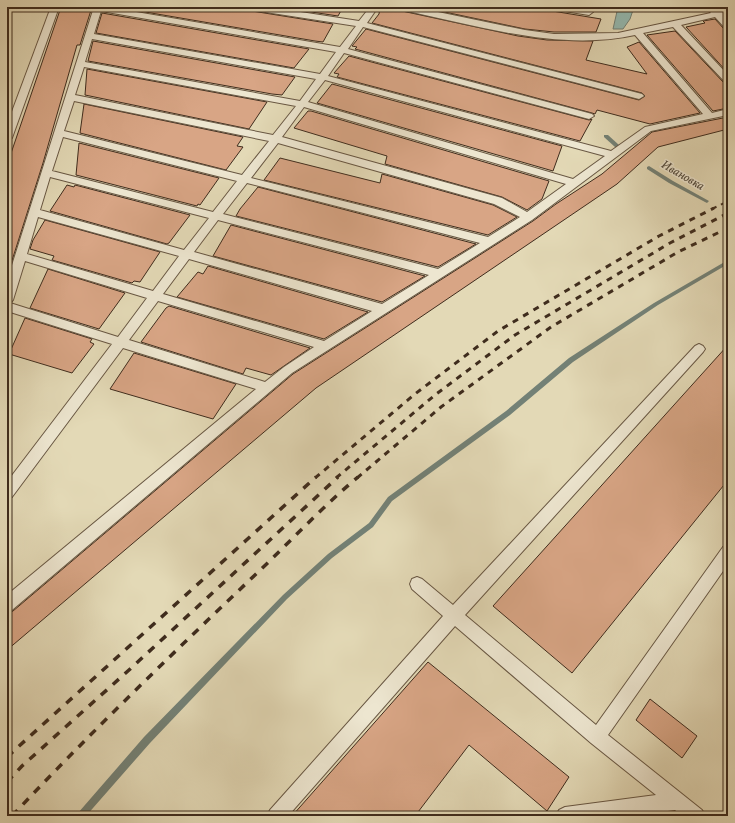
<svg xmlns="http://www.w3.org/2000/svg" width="735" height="823" font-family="Vollkorn,serif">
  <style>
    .water { fill: #95bab1; stroke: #738176 }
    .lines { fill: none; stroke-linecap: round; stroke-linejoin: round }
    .stream { fill: #738176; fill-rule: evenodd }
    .building { fill: #d8a585; stroke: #3f2c1d }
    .service-casing { stroke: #685743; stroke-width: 2 }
    .service { fill: #ede6d0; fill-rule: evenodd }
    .rail-far2 { stroke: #3f2c1d; stroke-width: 2; stroke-dasharray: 5 5; stroke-linecap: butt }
    .rail-far1 { stroke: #3f2c1d; stroke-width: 3; stroke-dasharray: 6 6; stroke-linecap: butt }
    .rail { stroke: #3f2c1d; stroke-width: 3.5; stroke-dasharray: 8 8; stroke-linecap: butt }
    .labels { text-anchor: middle; stroke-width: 3; stroke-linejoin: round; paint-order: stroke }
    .water-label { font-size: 12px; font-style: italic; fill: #50483b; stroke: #ede6d0 }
  </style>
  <rect width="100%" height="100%" fill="#e3d9b6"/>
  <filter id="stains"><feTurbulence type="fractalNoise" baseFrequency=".005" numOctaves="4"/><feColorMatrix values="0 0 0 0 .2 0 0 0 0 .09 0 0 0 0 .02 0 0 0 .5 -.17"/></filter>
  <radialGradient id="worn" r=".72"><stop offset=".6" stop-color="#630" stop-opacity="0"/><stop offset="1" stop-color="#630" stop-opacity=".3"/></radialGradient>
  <polygon class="water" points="618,7 634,7 630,19 623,29 613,29"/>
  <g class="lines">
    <g class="stream">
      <polygon points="604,135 608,135 619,145 619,147 615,147 604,137"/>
      <polygon points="649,166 673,181 709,201 707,203 705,202 669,183 647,169 647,167"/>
      <polygon points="728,260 728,264 658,305 573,362 510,415 392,501 373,527 332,558 287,599 150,743 86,816 77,816 78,813 144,737 283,595 328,554 369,523 388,497 506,411 569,358 654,303"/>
    </g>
  </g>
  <g class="building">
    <polygon points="61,7 92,7 80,45 77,45 43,163 9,270 7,270 7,165"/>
    <polygon points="116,7 247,7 252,11 333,24 323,42 315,41"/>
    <polygon points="278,7 343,7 338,16"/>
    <polygon points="380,7 397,7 402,11 518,36 547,40 593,41 586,60 647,74 627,47 639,42 700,113 650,124 597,110 595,114 592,113 355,49 357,47 352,46 366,29 639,100 645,96 642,93 372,23 379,14"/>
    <polygon points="421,7 528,7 601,19 596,32 554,32 525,29"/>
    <polygon points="102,13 309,49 294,68 96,33"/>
    <polygon points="715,19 724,29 728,30 728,73 686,27 705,23 703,21"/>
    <polygon points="675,31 724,83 728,84 728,108 713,111 647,35"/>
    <polygon points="93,41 295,77 282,95 272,94 88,61"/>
    <polygon points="349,56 589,120 592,119 580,141 337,77 339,74 334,73"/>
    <polygon points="87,69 267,102 249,129 85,95"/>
    <polygon points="332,84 562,146 553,171 317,103"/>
    <polygon points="84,104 243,137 237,146 243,147 226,170 80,133"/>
    <polygon points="308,111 311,111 549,181 542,199 527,210 502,197 385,164 387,156 294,128"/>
    <polygon points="728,117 728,129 658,147 617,184 316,388 7,650 7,614 13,611 293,374 533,221 556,204 602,174 652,132"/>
    <polygon points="79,143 219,178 200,205 198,204 197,206 76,175"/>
    <polygon points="280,158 380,183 382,174 493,205 517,217 488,235 264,180"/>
    <polygon points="67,185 74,187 75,185 190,215 169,243 167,244 50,211"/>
    <polygon points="258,187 476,244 438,267 236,216 240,209"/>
    <polygon points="45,220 160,252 140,282 134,281 132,283 52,260 54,256 30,249 33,240"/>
    <polygon points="231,225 425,276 382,302 213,256"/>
    <polygon points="208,266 368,312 324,339 177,297 198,272 203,274"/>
    <polygon points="48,269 125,293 99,329 30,308"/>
    <polygon points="169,306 310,348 271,375 246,368 243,374 141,342 166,308"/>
    <polygon points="25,318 92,339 90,342 94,344 72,373 9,354"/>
    <polygon points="728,345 728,480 572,673 493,606"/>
    <polygon points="134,353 236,384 213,419 110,389"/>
    <polygon points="428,662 569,777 547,811 469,745 415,816 292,816"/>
    <polygon points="650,699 697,736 682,758 636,720"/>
  </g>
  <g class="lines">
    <defs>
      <g id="service">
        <polygon points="51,7 59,7 12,138 7,141 7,125"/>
        <path d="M94,7H107L340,47L356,26L252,10L248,7H268L359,21L370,7H378L367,23L642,94L644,96L639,99L363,27L348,49L592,114L594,116L589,119L344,53L328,76L611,151L645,127L703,114L635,35C559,52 476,25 402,10L398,7H414L525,30L554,34L618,33L711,13L707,9L709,7H714L718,12L728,9V15L723,16L728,21V29L725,28L715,17L681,25L728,75V83L725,82L673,27L643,33L712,113L728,109V115L651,131L532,220L292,373L12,610L7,612V595L256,389L123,348L12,497L7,499V482L112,344L7,311V281ZM101,11L336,52L320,74L94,34ZM92,39L316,79L300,101L85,62ZM84,67L296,106L273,135L75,95ZM325,80L605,156L573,179L308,102ZM74,101L269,141L242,175L64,131ZM304,107L566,184L527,212L502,198L282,137ZM63,137L237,181L213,212L52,171ZM278,143L494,204L520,217L488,237L251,178ZM50,177L209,218L184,250L40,210ZM247,183L480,243L438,269L223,214ZM38,217L179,256L153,291L27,254ZM218,220L429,275L382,304L194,252ZM189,259L372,311L324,341L163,294ZM25,261L147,298L118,337L10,303L13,300ZM158,301L314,347L284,367L265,382L129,340Z"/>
        <polygon points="554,7 574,7 592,10 593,12 589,15 558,10"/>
        <polygon points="699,344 703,346 705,349 703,352 465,615 596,725 723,547 728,545 728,564 608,735 702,810 705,816 682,816 675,810 631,816 556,816 559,810 565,807 656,795 591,743 455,626 288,816 267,816 270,810 443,616 412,589 410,584 412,579 417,577 422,579 453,605 695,346"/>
      </g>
    </defs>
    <use href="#service" class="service-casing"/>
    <use href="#service" class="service"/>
    <polyline class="rail-far2" points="712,209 728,201"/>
    <g class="rail-far1">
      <polyline points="315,478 415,394 498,331 659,236 714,208"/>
      <polyline points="336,478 435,395 515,335 670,243 728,213"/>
      <polyline points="357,478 441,407 551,327 678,252 728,228"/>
    </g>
    <g class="rail">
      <polyline points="7,757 316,477"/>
      <polyline points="7,782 22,766 129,670 338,477"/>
      <path d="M12,816C90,733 172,654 255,575C290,542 322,507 358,477"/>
    </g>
  </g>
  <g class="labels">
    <g class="water-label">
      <text transform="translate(683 175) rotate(30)" y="4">Ивановка</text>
    </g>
  </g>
  <rect width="735" height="823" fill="none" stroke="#e3d9b6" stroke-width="24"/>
  <rect x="8" y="8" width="719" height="807" fill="none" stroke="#3f2c1d" stroke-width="2"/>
  <rect x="12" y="12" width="711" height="799" fill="none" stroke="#3f2c1d"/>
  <rect width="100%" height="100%" filter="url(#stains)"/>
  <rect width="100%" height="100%" fill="url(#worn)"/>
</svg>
